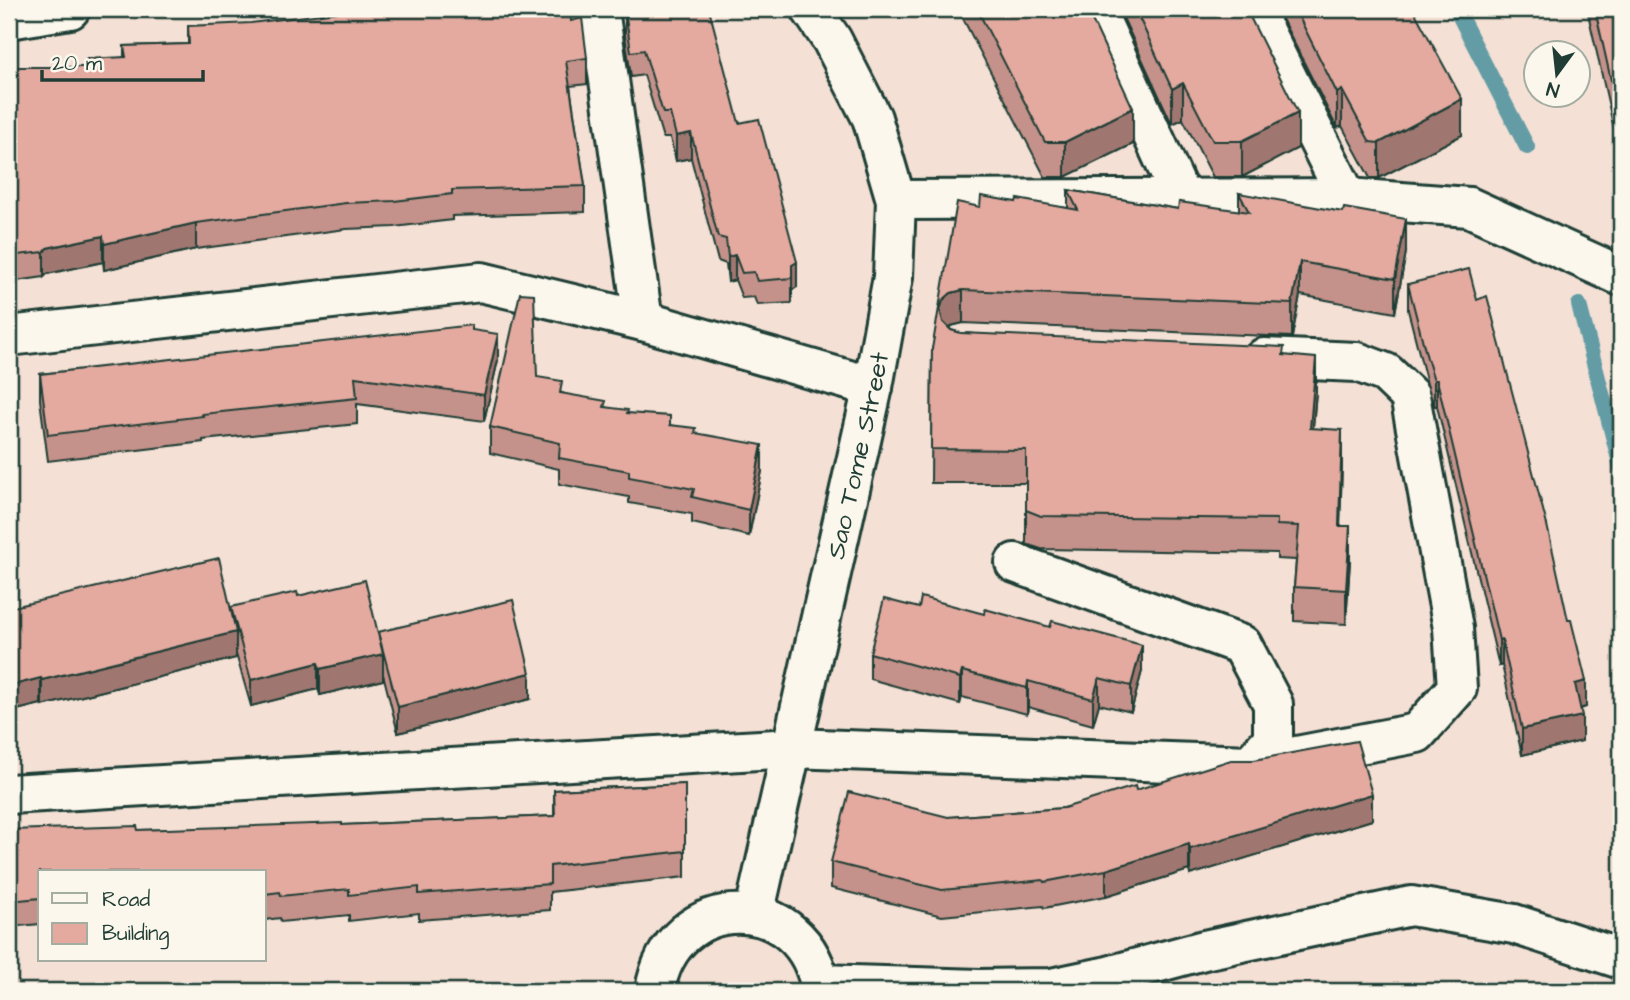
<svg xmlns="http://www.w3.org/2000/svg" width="1630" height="1000" font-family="'Architects Daughter',sans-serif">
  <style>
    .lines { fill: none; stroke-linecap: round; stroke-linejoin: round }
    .stream { stroke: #639ca5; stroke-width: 16 }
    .minor-casing { stroke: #1f3d34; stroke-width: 44 }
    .minor { stroke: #fbf7ec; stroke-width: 38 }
    .wall { fill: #c4928a; stroke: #1f3d34; stroke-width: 2 }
    .shaded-wall { fill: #a07770; stroke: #1f3d34; stroke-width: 2 }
    .building { fill: #e4aaa0; stroke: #1f3d34; stroke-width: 2 }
    .labels { text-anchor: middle; stroke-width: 6; stroke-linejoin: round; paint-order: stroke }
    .street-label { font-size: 26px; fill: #1f3d34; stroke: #fbf7ec }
  </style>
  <rect width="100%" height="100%" fill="#f4e0d5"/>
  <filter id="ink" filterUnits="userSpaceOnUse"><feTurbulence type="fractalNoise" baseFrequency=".0143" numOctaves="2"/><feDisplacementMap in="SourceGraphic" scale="14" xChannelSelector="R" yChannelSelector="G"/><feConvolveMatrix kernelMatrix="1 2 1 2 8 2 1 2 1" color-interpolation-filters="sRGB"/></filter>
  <g filter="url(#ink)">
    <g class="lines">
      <g class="stream">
        <polyline points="1456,9 1527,147"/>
        <polyline points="1579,305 1621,467"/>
      </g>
      <defs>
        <g id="minor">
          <polyline points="599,9 643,321"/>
          <polyline points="1095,9 1181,197"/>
          <polyline points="1253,9 1347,198"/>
          <polyline points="9,19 70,9"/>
          <polyline points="896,200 1347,198 1469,207 1621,276"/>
          <polyline points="9,336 481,282 643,321 873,387"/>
          <polyline points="1015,563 1242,645 1273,704 1273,739 1250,765"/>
          <polyline points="9,794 792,748 1250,765 1417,733 1457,688 1453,628 1410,396 1386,373 1357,362 1264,358"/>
          <path id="s1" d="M754,915L873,387L893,277L896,200L872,118L832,40L811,9"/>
          <polyline points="820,984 980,989 1051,988 1108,976 1204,950 1411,906 1514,924 1621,959"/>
          <path d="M655,991C671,888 806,888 821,991"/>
        </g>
      </defs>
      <use href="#minor" class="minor-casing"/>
      <use href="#minor" class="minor"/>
    </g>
    <g class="wall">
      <polygon points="958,9 1087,9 1133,144 1065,177 1045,177"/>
      <polygon points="1119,9 1246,9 1298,148 1242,177 1213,177 1183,119 1172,124"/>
      <polygon points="1277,9 1413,9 1462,135 1379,178 1370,178 1342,126 1337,128"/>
      <polygon points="1587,9 1621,9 1621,160"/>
      <polygon points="625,10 739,123 797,287 792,290 792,303 757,305 754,297 742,298 735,280 728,282 726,264 718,261 691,158 676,161 670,138 663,138 644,75 631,77 625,35"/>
      <polygon points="571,21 587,58 587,84 570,86 585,186 585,212 452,216 452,220 394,227 346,229 196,249 104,270 103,262 47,274 44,277 9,282 9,69 85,67 124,57 124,46 188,44 188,26"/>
      <polygon points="1068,190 1178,209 1239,211 1239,193 1406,252 1395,313 1300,295 1292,337 963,323 951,326 949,328 951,330 961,333 1284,355 1316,391 1313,428 1342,463 1340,526 1350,560 1346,624 1294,621 1294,587 1296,560 1277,559 1277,553 1041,549 1026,544 1026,483 931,483 932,349 980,207 1016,202 1068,208"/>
      <polygon points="1408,284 1586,707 1581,709 1582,741 1522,755 1502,665 1499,666 1437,406 1434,406 1427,384 1408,310"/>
      <polygon points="472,330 498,360 484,421 357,404 357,424 203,440 203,442 48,461 40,400 40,374"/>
      <polygon points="537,377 562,393 606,407 696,433 762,471 749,536 692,523 692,514 629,503 629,497 559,484 559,469 490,453 490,427"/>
      <polygon points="298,596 378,636 530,699 398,733 383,674 383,680 320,695 318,689 251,706 236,654 236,658 42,706 41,704 9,712 9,608 231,608"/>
      <polygon points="870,653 1142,671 1131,712 1099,704 1093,725 1028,707 1027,714 962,697 960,704 870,679"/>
      <polygon points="685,784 685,877 550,892 550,910 419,920 419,913 349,921 349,915 281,922 280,918 264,920 264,872 40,872 40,924 9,927 9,830 138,830 342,825 554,816 554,790"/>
      <polygon points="1136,790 1372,820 1190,875 1189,870 1106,896 1044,908 1043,906 942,916 831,888 831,862 948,817 1064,808"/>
    </g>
    <g class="shaded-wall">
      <polygon points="1183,83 1183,119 1172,124 1172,89"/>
      <polygon points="1342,90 1342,126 1337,128 1337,93"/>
      <polygon points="1462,99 1462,135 1379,178 1379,143"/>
      <polygon points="1133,108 1133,144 1065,177 1065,142"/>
      <polygon points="1298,113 1298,148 1242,177 1242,141"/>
      <polygon points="691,133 691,158 676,161 676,136"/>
      <polygon points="1406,219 1406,252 1395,313 1395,279"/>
      <polygon points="196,223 196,249 104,270 104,244"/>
      <polygon points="103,236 103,262 47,274 44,277 44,252 47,248"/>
      <polygon points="735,255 735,280 728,282 728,257"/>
      <polygon points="797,262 797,287 792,290 792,265"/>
      <polygon points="1300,262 1300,295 1292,337 1292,304"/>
      <polygon points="963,290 963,323 951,326 943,334 940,310 943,300 951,293"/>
      <polygon points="498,334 498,360 484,421 484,395"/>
      <polygon points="1316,358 1316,391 1310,462 1310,428"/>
      <rect x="1434" y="380" width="3" height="26"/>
      <polygon points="1342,430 1342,463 1339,560 1339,526"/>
      <polygon points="762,445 762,471 749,536 749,510"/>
      <polygon points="1350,526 1350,560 1346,624 1346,590"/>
      <polygon points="236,632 236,658 42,706 42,680"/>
      <polygon points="1502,639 1502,665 1499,666 1499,640"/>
      <polygon points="1142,645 1142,671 1131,712 1131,686"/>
      <polygon points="383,654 383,680 320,695 320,669"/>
      <polygon points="318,663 318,689 251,706 251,680"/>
      <polygon points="962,671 962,697 960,704 960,678"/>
      <polygon points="530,673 530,699 398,733 398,707"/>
      <polygon points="41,678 41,704 9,712 9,686"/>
      <polygon points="1099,678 1099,704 1093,725 1093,699"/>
      <polygon points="1028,681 1028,707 1027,714 1027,688"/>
      <polygon points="1586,681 1586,707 1575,710 1575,684"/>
      <polygon points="1582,716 1582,741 1522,755 1522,729"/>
      <polygon points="1372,794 1372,820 1190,875 1190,849"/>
      <polygon points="1189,844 1189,870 1106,896 1106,870"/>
    </g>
    <g class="building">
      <polygon points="337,9 570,9 571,21 582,18 587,58 566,61 585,186 452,190 452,194 394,201 346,203 196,223 104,244 103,236 47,248 44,252 9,256 9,69 16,67 85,67 86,59 126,57 124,46 189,44 188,26 251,23 337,12"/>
      <polygon points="629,9 709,9 739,123 759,119 797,262 792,265 792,278 757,281 754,272 742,273 735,255 728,257 726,239 718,237 691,133 676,136 670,113 663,113 644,50 631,52 625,10"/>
      <polygon points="977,9 1087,9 1133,108 1065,142 1045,142"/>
      <polygon points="1135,9 1246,9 1298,113 1242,141 1213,141 1183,83 1172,89"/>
      <polygon points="1295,9 1413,9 1462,99 1379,143 1370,142 1342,90 1337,93"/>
      <polygon points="1595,9 1621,9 1621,125"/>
      <polygon points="1068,190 1178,209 1179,202 1249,212 1239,193 1343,212 1344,208 1406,219 1395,279 1300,262 1292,304 963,290 951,293 943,300 940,310 943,322 951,330 961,333 1284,347 1283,355 1316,358 1310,428 1342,430 1339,526 1350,526 1346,590 1294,587 1299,526 1277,525 1277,519 1041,516 1026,510 1026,450 931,449 932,349 957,202 980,207 981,196 1016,202 1017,199 1078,210"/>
      <polygon points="1469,269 1477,300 1487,296 1547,525 1568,620 1571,620 1586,681 1575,684 1582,716 1522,729 1502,639 1499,640 1437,380 1434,380 1427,358 1408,284"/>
      <polygon points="520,293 534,294 537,377 562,381 560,393 606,401 604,407 628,410 627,413 670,416 670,425 696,428 695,433 762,445 749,510 692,497 694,489 629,477 629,471 559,458 560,443 490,427"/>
      <polygon points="472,325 472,330 498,334 484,395 355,377 357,398 202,414 203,416 48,435 40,374"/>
      <polygon points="219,558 236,632 42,680 41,678 9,686 9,608"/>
      <polygon points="365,580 383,654 320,669 318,663 251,680 231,607 297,592 298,596"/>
      <polygon points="921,597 984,614 985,609 1050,627 1052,621 1142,645 1131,686 1099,678 1093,699 1028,681 1027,688 962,671 960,678 870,653 884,599 919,608"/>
      <polygon points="513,600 530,673 398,707 378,632"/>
      <polygon points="1357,741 1372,794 1190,849 1189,844 1106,870 1044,882 1043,880 942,890 831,862 849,792 948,817 1064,808 1135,786 1136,790 1231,760 1254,760"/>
      <polygon points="685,784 685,851 550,866 550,884 419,894 419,887 349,895 349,889 281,896 280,892 264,894 264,872 40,872 40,898 9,901 9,830 137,826 138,830 342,823 342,825 555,816 554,790"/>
    </g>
  </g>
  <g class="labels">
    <g class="street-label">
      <text dy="9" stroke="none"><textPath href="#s1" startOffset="471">Sao Tome Street</textPath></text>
    </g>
  </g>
  <rect width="1630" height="1000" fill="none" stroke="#fbf7ec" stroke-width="35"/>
  <rect x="18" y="18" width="1595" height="965" fill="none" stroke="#1f3d34" stroke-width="2.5" filter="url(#ink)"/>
  <rect x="38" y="870" width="228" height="91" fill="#fbf7ec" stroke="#a3ada2" stroke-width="2"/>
  <rect x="52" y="893" width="35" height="10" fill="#fbf7ec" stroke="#a3ada2" stroke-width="2"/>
  <text x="102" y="906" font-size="21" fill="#1f3d34">Road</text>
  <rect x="52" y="923" width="35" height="21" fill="#e4aaa0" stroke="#a3ada2" stroke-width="2"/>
  <text x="102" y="940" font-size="21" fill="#1f3d34">Building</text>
  <g transform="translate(1557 74) rotate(195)"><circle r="33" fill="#fbf7ec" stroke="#a3ada2" stroke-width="2"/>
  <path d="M0-5L12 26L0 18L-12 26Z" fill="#1f3d34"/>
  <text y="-10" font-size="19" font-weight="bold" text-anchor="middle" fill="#1f3d34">N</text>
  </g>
  <path d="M42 70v10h161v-10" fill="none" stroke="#1f3d34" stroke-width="3.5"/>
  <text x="52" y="70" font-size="21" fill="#1f3d34" stroke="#fbf7ec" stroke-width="5" paint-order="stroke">20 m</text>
</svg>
